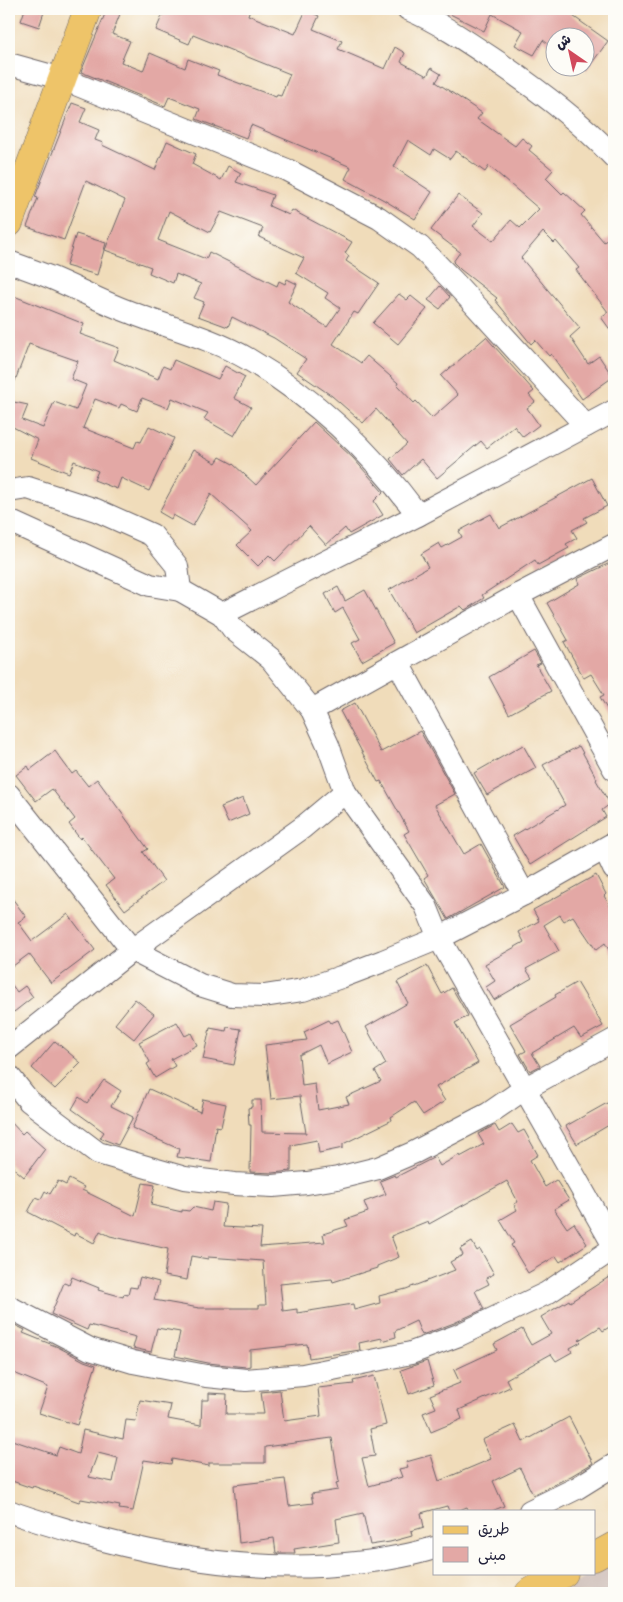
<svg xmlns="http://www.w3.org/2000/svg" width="623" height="1602" font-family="Delius,'Playpen Sans Arabic',sans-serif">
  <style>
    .industrial { fill: #cfc0ba }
    .building { fill: #e3a8a5; fill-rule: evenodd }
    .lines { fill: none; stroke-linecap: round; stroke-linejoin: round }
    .minor-casing { stroke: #6a6367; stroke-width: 24 }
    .major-casing { stroke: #6a6367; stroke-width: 29 }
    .minor { stroke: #fff; stroke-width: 22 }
    .major { stroke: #eec469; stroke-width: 28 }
  </style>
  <rect width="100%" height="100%" fill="#fdfcf7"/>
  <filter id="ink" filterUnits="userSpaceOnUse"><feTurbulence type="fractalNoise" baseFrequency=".02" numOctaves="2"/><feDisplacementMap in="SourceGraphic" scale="10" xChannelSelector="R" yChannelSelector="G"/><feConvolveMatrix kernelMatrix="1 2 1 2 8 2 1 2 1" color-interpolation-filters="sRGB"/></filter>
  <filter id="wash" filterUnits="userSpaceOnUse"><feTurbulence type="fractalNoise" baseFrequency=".0096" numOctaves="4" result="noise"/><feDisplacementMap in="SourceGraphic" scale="20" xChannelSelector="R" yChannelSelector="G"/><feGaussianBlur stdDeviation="1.12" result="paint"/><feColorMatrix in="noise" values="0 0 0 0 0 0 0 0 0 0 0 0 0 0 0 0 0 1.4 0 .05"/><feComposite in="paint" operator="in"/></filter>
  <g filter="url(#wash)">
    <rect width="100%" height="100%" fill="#f0dcba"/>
    <polygon class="industrial" points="614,1561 614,1593 557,1593 594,1573"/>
    <g id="blocks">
      <g class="building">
        <polygon points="25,9 45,9 39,27 21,21"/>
        <polygon points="107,9 122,9 112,34 130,41 121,62 143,71 150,53 185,68 188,59 219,71 217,75 276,97 277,95 281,96 290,74 193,35 189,44 156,30 165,9 250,9 248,15 295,34 306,10 319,16 313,29 342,41 338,49 385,69 395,47 405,53 401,62 427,76 431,68 441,74 436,82 482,113 477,119 515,146 522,138 532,146 529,150 553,170 546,178 562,194 564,192 585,211 581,215 604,242 614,234 614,335 601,317 608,312 576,270 579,268 556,241 554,243 543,232 521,258 580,328 570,337 588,364 599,356 613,377 582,399 551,354 549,356 535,340 531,344 495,300 497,298 461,270 453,262 460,252 431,230 458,195 483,213 473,226 493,241 511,220 520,228 539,209 489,166 485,172 456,151 450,159 434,149 431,155 408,140 394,167 432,192 415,219 384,200 345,179 351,167 251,125 246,138 196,119 200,109 169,97 165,106 81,72"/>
        <polygon points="440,9 563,9 608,41 586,71 586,38 556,38 556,50 543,40 534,55 515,45 523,31 492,14 484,31"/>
        <path d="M72,103L86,108L80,122L99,130L95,140L103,143L102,145L155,170L167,141L196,154L192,164L221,180L228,166L241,173L236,182L273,195L269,206L289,215L292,210L352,242L345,253L349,256L346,261L379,283L358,314L354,312L333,344L361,363L367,356L398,383L397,385L414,403L416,401L432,418L458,395L441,376L486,337L534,391L529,395L535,402L527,408L539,425L523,437L514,426L487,448L481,441L437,478L421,459L403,475L390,459L407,444L376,409L363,423L332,396L297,372L306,359L274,338L232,317L228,327L198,316L204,302L194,298L201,284L176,274L173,283L149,273L151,267L105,250L125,200L86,181L64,240L27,227L38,198L35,197ZM169,211L210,232L221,212L263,228L259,237L304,258L296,273L328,293L325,298L340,308L327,327L288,302L297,284L287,279L285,284L279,281L277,286L209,252L206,259L158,240Z"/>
        <polygon points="76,234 106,243 97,275 66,266"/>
        <polygon points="440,286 450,297 440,309 428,300"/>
        <polygon points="9,294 84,324 80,334 119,348 114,360 158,379 163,366 170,369 174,360 218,379 225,366 245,377 234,398 251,407 234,436 204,419 208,413 172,398 168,408 142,398 137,411 121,404 119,408 95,399 83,428 134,448 137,441 141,442 149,426 174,438 149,491 121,478 117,489 94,480 98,471 74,461 69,473 31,458 38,440 9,425 9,401 28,405 22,420 43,428 54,402 76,410 86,385 71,379 78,361 29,344 10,394 9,394"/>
        <polygon points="399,294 407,300 411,296 427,309 398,344 373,323"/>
        <polygon points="314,422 353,458 383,492 374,501 383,515 349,534 345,528 326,545 309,526 275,561 269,555 258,566 237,545 252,531 211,494 193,526 173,515 171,519 159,512 193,450 216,463 220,457 233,464 256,485"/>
        <polygon points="592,478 607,506 584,518 587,522 572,530 577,538 566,544 569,548 538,565 535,560 482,595 484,598 465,610 461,606 414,633 389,590 428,567 421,554 439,543 442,548 462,537 459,531 491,514 499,528"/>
        <polygon points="614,561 614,721 600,697 604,695 591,674 584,678 564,642 568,640 547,603 579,584 577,579"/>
        <polygon points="338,587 345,601 365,590 394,643 362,661 352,643 360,639 343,608 335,613 325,594"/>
        <polygon points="534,651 541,663 536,665 551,691 509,714 489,677"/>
        <polygon points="355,703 381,752 420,731 455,794 435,805 464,854 481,844 505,887 448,919 424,878 428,875 404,834 409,831 381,781 378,782 340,711"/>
        <polygon points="523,745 536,768 487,795 474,773"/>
        <polygon points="579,746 597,779 596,780 610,804 602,810 606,817 530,865 513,836 565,805 543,765"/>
        <polygon points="55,751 72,774 76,771 88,786 97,779 148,849 143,852 164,881 125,910 106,885 114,879 82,837 80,839 69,824 75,819 52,789 36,801 16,775 28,766 30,770"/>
        <polygon points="243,798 249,814 228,823 221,807"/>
        <polygon points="596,875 606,894 604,896 614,912 614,959 605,943 596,950 573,916 564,921 560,915 544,925 559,951 526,969 532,978 494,1000 486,987 495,981 485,964 524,942 519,932 539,921 533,910"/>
        <polygon points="9,894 26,917 18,922 32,941 68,914 95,950 51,983 29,954 9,969"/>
        <polygon points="427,966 442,994 452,988 468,1016 455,1023 478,1063 436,1087 445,1101 423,1115 414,1102 391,1117 392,1120 343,1144 343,1148 319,1153 317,1140 291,1145 291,1171 273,1173 250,1172 251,1125 249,1125 248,1108 252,1107 252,1100 261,1100 262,1132 306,1133 300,1096 271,1099 265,1045 307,1040 304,1032 329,1020 331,1023 338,1020 352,1052 327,1064 319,1045 299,1055 302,1086 315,1084 318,1110 349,1104 346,1097 381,1081 375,1071 386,1064 366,1027 408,1003 397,982"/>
        <polygon points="9,981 17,992 25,986 33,997 14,1012 9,1005"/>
        <polygon points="577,982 603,1026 581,1038 574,1028 532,1053 540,1066 530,1071 520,1054 526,1051 510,1024 556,997 555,995"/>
        <polygon points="135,999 154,1014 134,1039 115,1024"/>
        <polygon points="177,1022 185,1036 191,1033 197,1045 171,1059 175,1066 155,1078 147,1064 150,1062 139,1042"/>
        <polygon points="227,1027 241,1029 234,1065 203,1059 210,1028 226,1031"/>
        <polygon points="55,1041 81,1063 55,1089 32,1068"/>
        <polygon points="104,1080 121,1091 111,1106 133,1117 118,1145 100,1138 104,1132 72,1109 79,1097 87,1103"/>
        <polygon points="149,1089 200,1112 203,1099 226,1104 221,1127 216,1126 211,1162 177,1157 179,1149 132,1128"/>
        <polygon points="609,1102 614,1112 614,1122 577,1144 566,1126"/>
        <polygon points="9,1120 22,1134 25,1131 45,1149 24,1177 9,1164"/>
        <polygon points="512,1124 518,1133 524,1130 538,1155 530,1160 545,1187 556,1180 569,1200 554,1209 567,1228 574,1223 587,1244 560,1262 556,1256 528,1273 511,1245 514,1243 500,1220 517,1210 514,1204 518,1202 507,1181 429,1224 428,1221 391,1236 399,1257 377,1266 377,1268 333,1282 332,1279 280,1284 283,1311 297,1309 297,1313 353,1304 354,1310 380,1303 379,1296 406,1289 455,1270 450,1262 463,1255 460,1249 472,1242 477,1251 480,1249 494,1274 486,1278 489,1284 475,1291 484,1309 454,1323 422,1335 416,1321 395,1331 396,1337 382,1341 382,1338 359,1343 360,1350 309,1358 307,1344 250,1350 250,1366 246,1367 208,1363 175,1356 180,1332 157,1328 151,1352 133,1348 136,1337 89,1325 87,1330 51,1314 64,1283 69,1285 72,1277 99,1288 98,1290 123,1297 124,1294 128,1295 130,1287 137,1288 140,1277 159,1282 154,1300 199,1308 259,1308 259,1305 266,1305 263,1261 208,1257 208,1259 191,1256 187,1280 164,1276 168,1249 110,1236 100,1231 94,1243 75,1233 74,1236 28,1212 36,1197 41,1199 45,1191 50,1194 58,1181 66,1185 69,1179 84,1187 82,1190 135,1216 143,1183 155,1185 151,1205 182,1212 182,1210 189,1211 193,1207 211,1211 213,1202 226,1204 223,1227 262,1229 260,1247 325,1242 323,1234 348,1226 345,1220 368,1212 364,1202 386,1194 380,1181 395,1175 396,1177 435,1157 440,1166 459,1155 460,1157 484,1144 478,1134 495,1125 499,1132"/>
        <polygon points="609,1277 614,1286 614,1324 603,1331 600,1327 579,1340 581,1342 570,1348 572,1352 556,1361 551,1354 506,1379 510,1387 459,1410 462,1419 431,1432 423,1413 436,1408 430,1395 460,1383 454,1370 497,1350 494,1344 522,1329 531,1345 551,1334 541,1317 569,1300 570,1302"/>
        <polygon points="9,1322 25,1330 23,1333 58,1347 84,1361 96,1365 77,1425 39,1413 48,1387 9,1371"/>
        <polygon points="427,1361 434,1385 409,1394 401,1370"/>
        <path d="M374,1376L386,1425L370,1429L375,1456L362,1458L369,1486L402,1477L399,1469L408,1467L406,1462L431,1455L439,1481L491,1459L482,1440L515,1425L523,1442L569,1417L593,1463L571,1476L533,1495L520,1468L493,1481L504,1506L492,1511H469L467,1507L457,1511H449L447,1506L421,1513L424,1527L411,1531L412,1536L390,1542L370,1545L363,1513L336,1519L339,1542L294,1549L295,1553H276L274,1538L239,1543L234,1485L285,1479L289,1506L313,1503L311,1494L338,1490L336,1483L339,1482L332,1438L265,1447V1463H209V1466L172,1459L171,1464L144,1460L133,1511L119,1509L120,1506L81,1499L79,1502L33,1486L32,1488L9,1480V1439L56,1455L59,1447L78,1454L83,1430L123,1439L126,1420L136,1421L140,1400L171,1405L168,1419L201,1425L202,1400H209V1393L227,1394L226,1414H264L261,1392L280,1390L284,1421L321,1416L318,1388L354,1384L353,1381ZM98,1453L118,1458L113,1482L89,1477Z"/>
      </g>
    </g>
  </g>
  <g filter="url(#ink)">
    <use href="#blocks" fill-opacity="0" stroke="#6a6367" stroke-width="1"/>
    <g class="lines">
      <defs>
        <g id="minor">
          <path d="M408,9C441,23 472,45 502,65C542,93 581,122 614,157"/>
          <polyline points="9,64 63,79 287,170 379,218 420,247 454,282 586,426"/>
          <path d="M9,262C23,267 37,272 52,278C78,289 104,303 132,313C170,328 212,338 248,359C315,398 373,454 418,515"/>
          <polyline points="9,491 28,488 96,510 152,535 177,566 180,590"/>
          <polyline points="9,521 150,585 180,590 222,614 233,629 271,659 312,710 328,745 345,792 426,906 439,938 614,1246"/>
          <polyline points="518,595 614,769"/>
          <polyline points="222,614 418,515 614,411"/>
          <polyline points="398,663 524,894"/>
          <polyline points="312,710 518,595 614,545"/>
          <polyline points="9,795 132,950 200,985 232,995 264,996 303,990 341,977 383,961 439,938 524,894 614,843"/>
          <polyline points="605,849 614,869"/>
          <polyline points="9,1048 132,950 302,828 345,792"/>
          <polyline points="9,1076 29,1101 98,1153 185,1178 234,1184 273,1186 307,1183 338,1178 378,1168 415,1152 488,1114 524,1089 614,1040"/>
          <polyline points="9,1307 90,1349 133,1362 206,1376 246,1380 303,1375 411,1353 459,1335 547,1293 614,1248"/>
          <path d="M9,1511C31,1520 55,1526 78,1533C168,1559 262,1574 356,1563C383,1560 409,1556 434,1548"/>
          <polyline points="530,1511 577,1488 614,1465"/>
        </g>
        <g id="major">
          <polyline points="9,223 88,9"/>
          <polyline points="594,1557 614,1546"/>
          <polyline points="529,1593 564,1573"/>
        </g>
      </defs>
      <use href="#minor" class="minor-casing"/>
      <use href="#major" class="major-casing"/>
      <use href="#minor" class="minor"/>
      <use href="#major" class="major"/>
    </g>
  </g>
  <rect width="623" height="1602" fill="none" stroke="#fdfcf7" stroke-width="30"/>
  <rect x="433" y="1510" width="162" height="65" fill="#fdfcf7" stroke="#a5a5ac"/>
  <rect x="443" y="1526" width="25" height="8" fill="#eec469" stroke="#a5a5ac"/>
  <text x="478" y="1534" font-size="15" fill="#22223b">طريق</text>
  <rect x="443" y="1547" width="25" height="15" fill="#e3a8a5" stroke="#a5a5ac"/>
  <text x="478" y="1560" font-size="15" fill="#22223b">مبنى</text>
  <g transform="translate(570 52) rotate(326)"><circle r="24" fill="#fdfcf7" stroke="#a5a5ac"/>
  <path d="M0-4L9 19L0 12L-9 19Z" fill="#d1495b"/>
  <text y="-8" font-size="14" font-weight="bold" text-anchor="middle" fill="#22223b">ش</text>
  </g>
</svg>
